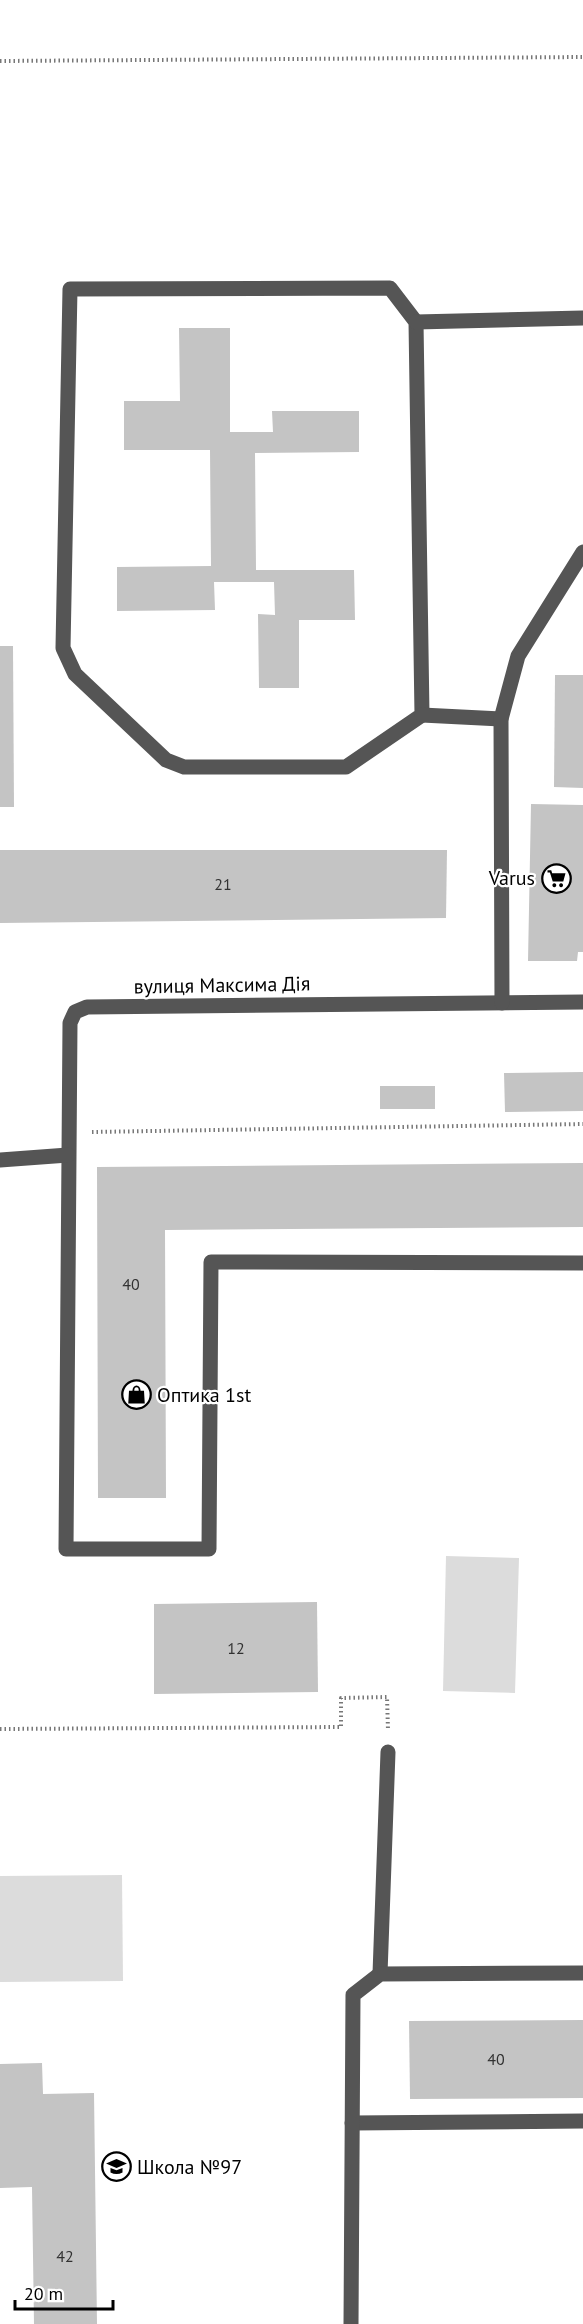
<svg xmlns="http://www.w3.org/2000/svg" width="583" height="2324" font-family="'PT Sans',sans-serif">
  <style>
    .green { fill: #dcdcdc }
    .building { fill: #c4c4c4 }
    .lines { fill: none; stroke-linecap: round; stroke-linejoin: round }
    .path { stroke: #777; stroke-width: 4; stroke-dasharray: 1.5 3; stroke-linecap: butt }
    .minor { stroke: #555; stroke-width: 15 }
    .labels { text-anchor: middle; stroke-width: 4.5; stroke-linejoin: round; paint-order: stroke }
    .number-label { font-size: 16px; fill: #313131 }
    .poi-label { font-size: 20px; fill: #000; stroke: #fff; text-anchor: start }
    .street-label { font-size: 20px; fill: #000; stroke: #fff }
  </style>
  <rect width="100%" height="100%" fill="#fff"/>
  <g class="green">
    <polygon points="446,1556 519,1558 515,1693 443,1691"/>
    <polygon points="122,1875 123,1981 0,1982 0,1876"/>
  </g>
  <g class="building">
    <polygon points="179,328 230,328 230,432 273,432 272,411 359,411 359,452 255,453 256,570 354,570 355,620 299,620 299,688 259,688 258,614 275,615 274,582 214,582 215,610 117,611 117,567 211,566 210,450 124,450 124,401 180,401"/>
    <polygon points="0,646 13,646 14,807 0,807"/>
    <polygon points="555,675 583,675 583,788 554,787"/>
    <polygon points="531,804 583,805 583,952 578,952 577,961 528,961"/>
    <polygon points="0,850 447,850 446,918 0,923"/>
    <polygon points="583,1072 583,1111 505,1112 504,1073"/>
    <rect x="380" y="1086" width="55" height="23"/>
    <polygon points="583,1163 583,1227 165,1230 166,1498 98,1498 97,1167"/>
    <polygon points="317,1602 318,1692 154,1694 154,1604"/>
    <polygon points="583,2020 583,2098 410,2099 409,2021"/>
    <polygon points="42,2063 43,2094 94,2093 97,2324 34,2324 32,2187 0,2188 0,2064"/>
  </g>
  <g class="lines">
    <g class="path">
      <polyline points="0,61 583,57"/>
      <polyline points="92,1132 583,1124"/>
      <polyline points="0,1729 341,1727 341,1698 387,1697 388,1730"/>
    </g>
    <g class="minor">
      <polygon points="390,288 416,322 422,715 346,767 184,767 166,760 75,674 63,648 70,289"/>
      <polyline points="416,322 583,318"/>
      <polyline points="422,715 501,719"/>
      <polyline points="583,1002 87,1007 75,1012 70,1023 66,1549 209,1549 211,1262 583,1263"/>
      <polyline points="502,1003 501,719 518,656 583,552"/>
      <polyline points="0,1160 68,1155"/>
      <polyline points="380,1974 388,1752"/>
      <polyline points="352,2123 583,2121"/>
      <polyline points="351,2324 353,1995 380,1974 583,1973"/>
    </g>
  </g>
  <defs>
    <symbol id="supermarket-ring" viewBox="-11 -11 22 22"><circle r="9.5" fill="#fff" stroke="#000" stroke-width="1.5"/><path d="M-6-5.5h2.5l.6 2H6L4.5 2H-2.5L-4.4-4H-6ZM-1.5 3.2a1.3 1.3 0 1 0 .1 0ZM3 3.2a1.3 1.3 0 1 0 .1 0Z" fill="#000"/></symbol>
    <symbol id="shop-ring" viewBox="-11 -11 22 22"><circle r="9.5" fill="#fff" stroke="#000" stroke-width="1.5"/><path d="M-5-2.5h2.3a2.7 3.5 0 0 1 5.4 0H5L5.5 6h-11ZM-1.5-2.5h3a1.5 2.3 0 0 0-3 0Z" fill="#000"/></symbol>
    <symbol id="school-ring" viewBox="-11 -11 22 22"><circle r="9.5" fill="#fff" stroke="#000" stroke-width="1.5"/><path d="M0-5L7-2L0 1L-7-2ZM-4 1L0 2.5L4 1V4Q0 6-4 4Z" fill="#000"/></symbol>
  </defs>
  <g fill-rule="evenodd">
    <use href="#supermarket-ring" x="540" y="862" width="33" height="33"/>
    <use href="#shop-ring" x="120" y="1378" width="33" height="33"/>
    <use href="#school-ring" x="100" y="2150" width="33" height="33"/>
  </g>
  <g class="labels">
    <g class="number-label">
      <text x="223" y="890">21</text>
      <text x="131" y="1290">40</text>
      <text x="236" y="1654">12</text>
      <text x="496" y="2065">40</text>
      <text x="65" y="2262">42</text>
    </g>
    <g class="poi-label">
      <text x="535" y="885" text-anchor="end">Varus</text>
      <text x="157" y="1402">Оптика 1st</text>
      <text x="137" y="2174">Школа №97</text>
    </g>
    <g class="street-label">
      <text transform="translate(222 985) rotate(-1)" y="7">вулиця Максима Дія</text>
    </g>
  </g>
  <path d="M15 2300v9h98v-9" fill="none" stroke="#000000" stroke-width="3"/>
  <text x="24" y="2300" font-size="18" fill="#000000" stroke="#ffffff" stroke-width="4.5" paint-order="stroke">20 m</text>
</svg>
